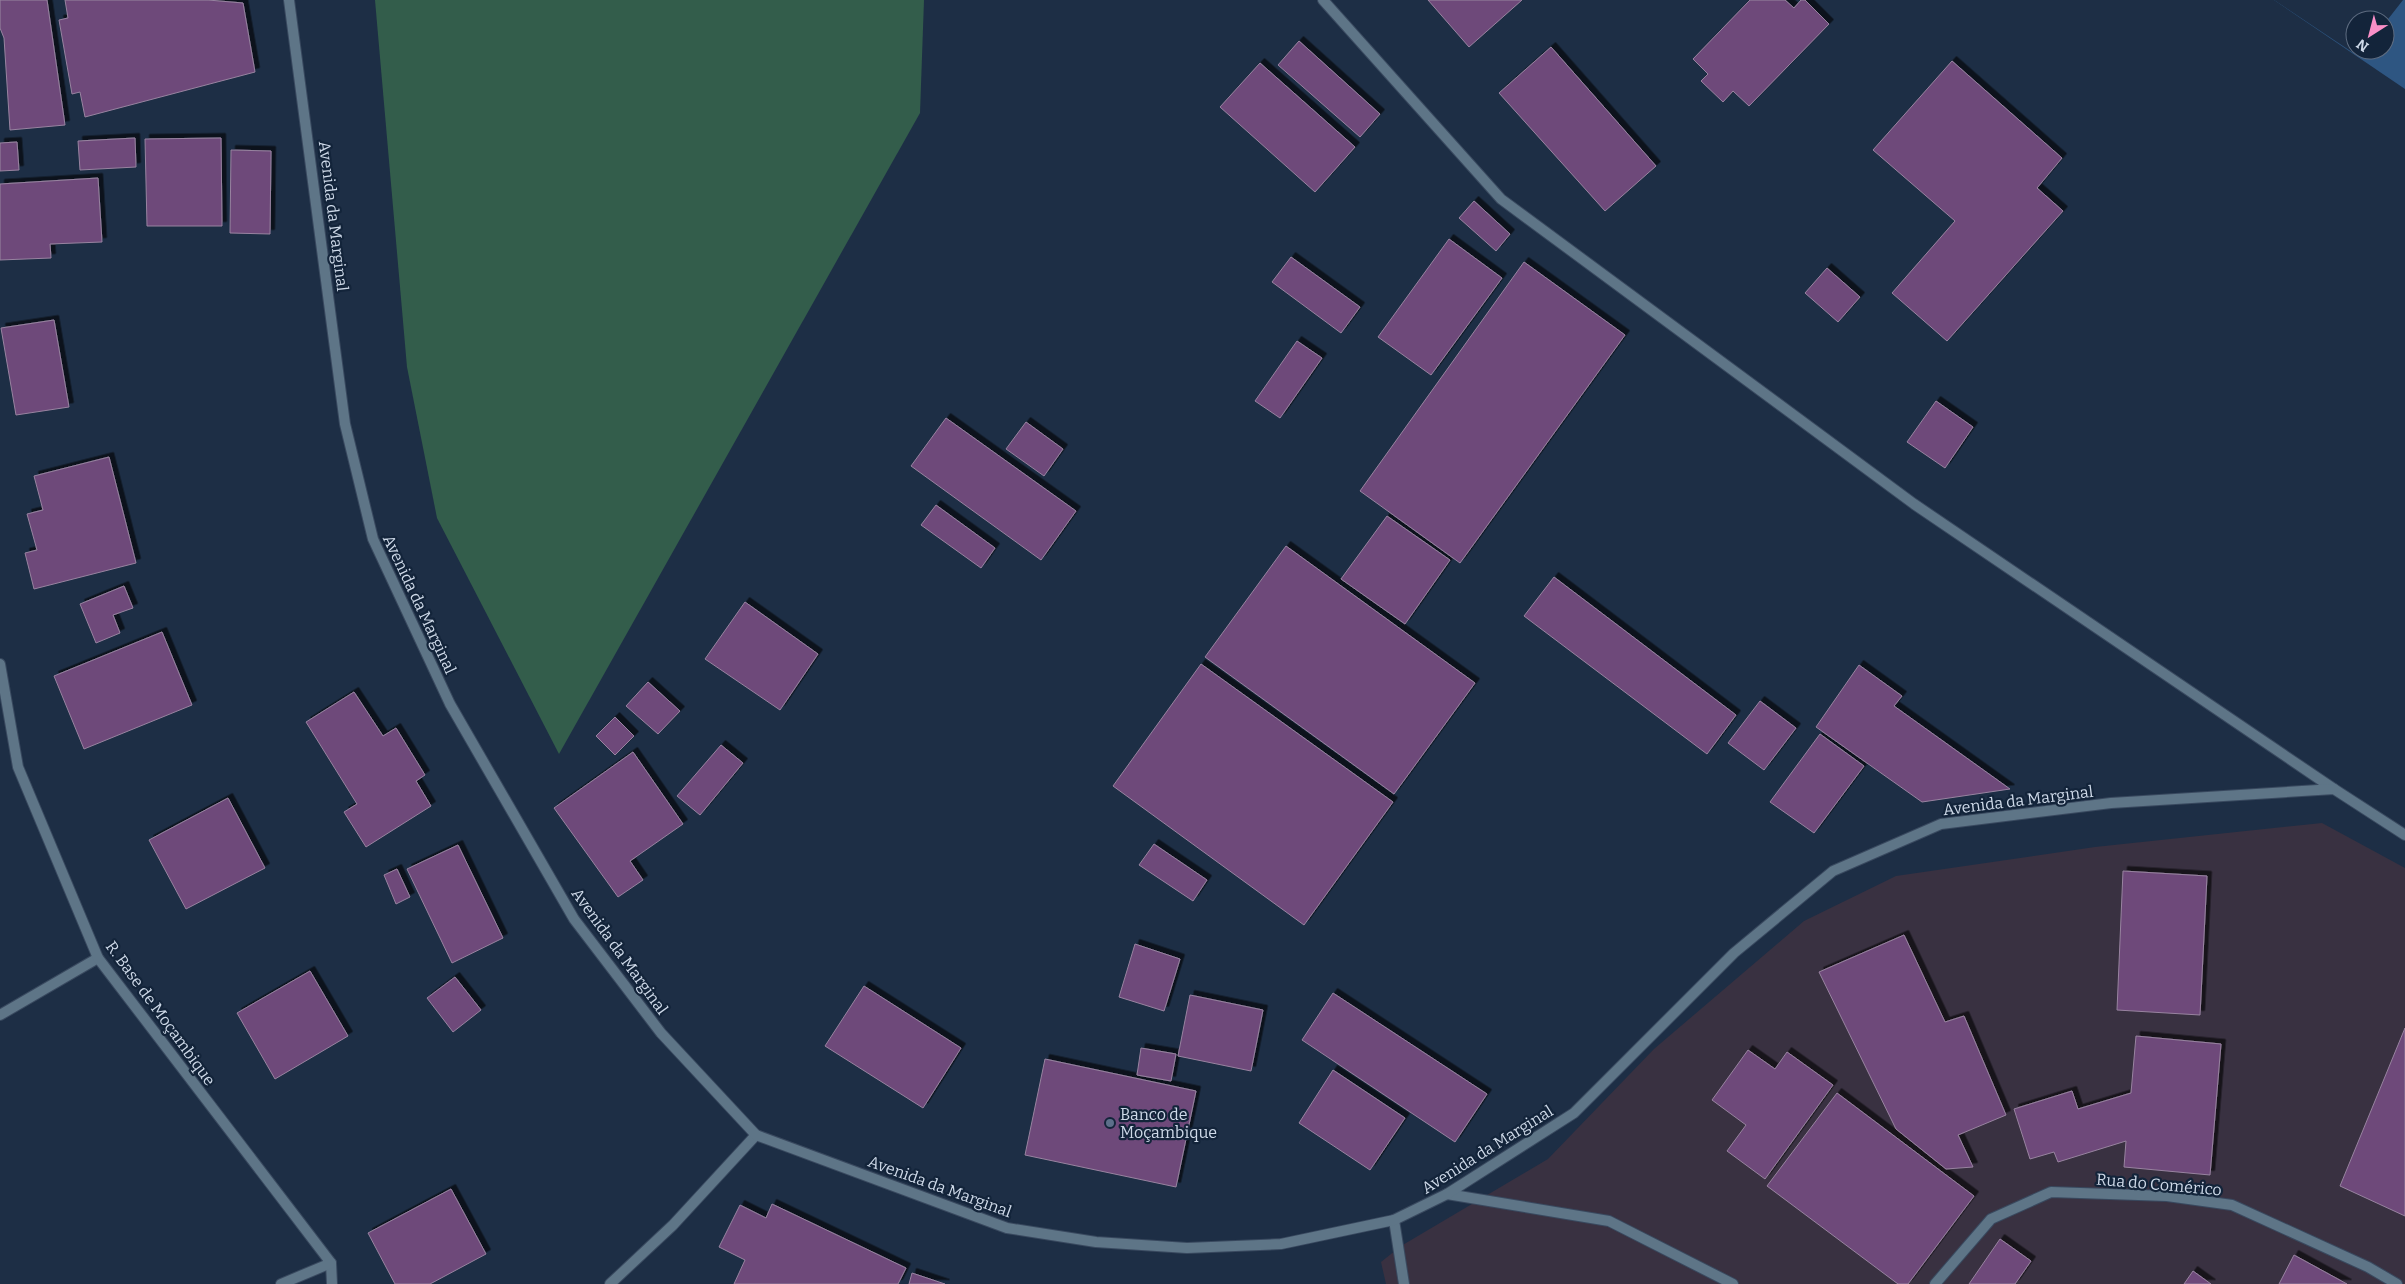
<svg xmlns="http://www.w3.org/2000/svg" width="2405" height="1284" font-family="Bitter,serif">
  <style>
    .commercial { fill: #393141 }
    .green { fill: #335d4b }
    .water { fill: #2e5682; fill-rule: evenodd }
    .pier { fill: #1d2e45 }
    .building { fill: #6e4a7a; stroke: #9883a0; filter: url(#shadow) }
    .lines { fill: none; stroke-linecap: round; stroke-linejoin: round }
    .minor-casing { stroke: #39495f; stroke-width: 12 }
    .tertiary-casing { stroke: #39495f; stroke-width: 12 }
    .minor { stroke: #5e7587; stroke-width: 10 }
    .tertiary { stroke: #5e7587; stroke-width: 10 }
    .service-dot { fill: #5c6f8a; stroke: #13243a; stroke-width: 2 }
    .labels { text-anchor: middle; stroke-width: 4.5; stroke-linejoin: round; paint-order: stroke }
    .street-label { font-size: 16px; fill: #ced9e8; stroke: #13243a }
    .poi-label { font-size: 16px; fill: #ced9e8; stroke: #13243a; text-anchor: start }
  </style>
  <defs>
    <filter id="shadow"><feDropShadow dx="4.5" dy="-4.5" stdDeviation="0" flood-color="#0009"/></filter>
  </defs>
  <rect width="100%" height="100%" fill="#1d2e45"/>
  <polygon class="commercial" points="2322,823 2405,868 2405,1284 1386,1284 1381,1262 1401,1246 1548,1159 1654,1049 1804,921 1896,876 2095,847"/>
  <polygon class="green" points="375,0 924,0 920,113 559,754 437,518 407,367"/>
  <path class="water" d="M2274,0H2405V89ZM2355,20H2385V50H2355Z"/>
  <polygon class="pier" points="2274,0 2403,0 2385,23 2385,20 2355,20 2355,50 2363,50 2358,56"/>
  <g class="building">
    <polygon points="0,0 47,0 65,125 10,130 4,38 0,28"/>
    <polygon points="65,0 208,0 243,3 255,72 85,117 80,92 72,94 59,20 68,18"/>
    <polygon points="1428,0 1522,0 1469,47"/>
    <polygon points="1750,0 1785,0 1794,8 1801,0 1805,0 1829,24 1749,106 1733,91 1723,102 1701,81 1708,74 1693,59"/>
    <polygon points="1299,41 1380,114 1360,137 1278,65"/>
    <polygon points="1551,47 1656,166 1605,211 1499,93"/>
    <polygon points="1952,61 2062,158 2037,188 2063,211 1947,341 1892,293 1955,221 1873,150"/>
    <polygon points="1260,63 1355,147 1315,192 1220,107"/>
    <polygon points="135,138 136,167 80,170 78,141"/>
    <polygon points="221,138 222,226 147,226 145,139"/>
    <polygon points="17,142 19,170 0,171 0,143"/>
    <polygon points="231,150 271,151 270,234 230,233"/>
    <polygon points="98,178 102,242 50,244 51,258 0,260 0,184"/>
    <polygon points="1474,201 1510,234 1496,251 1459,218"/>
    <polygon points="1449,239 1502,278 1431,375 1378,337"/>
    <polygon points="1291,257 1360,307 1341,333 1272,282"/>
    <polygon points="1524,262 1625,335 1460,563 1360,491"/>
    <polygon points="1827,268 1860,297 1838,322 1805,293"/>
    <polygon points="54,320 69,407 16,415 1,328"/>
    <polygon points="1297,341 1322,358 1280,418 1255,401"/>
    <polygon points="1936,401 1973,427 1945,468 1907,442"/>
    <polygon points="946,418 1076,511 1041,560 911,466"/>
    <polygon points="1026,422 1063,449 1044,476 1006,449"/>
    <polygon points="109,457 136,563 34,589 25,553 37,550 27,514 43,510 34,476"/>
    <polygon points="936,505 995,548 981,568 921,525"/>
    <polygon points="1387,516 1450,560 1405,624 1341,579"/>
    <polygon points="1286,546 1475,683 1394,794 1205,657"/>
    <polygon points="1554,577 1736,715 1707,754 1524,616"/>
    <polygon points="124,586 133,608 113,615 120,633 96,643 80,604"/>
    <polygon points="745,602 818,654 780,710 705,659"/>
    <polygon points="162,632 192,705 84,749 54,676"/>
    <polygon points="1201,664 1393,802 1304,925 1113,786"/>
    <polygon points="1859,665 1902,696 1894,706 2010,789 1922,802 1816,727"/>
    <polygon points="648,682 680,711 658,734 626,706"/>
    <polygon points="354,692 383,736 396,728 425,775 416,781 431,806 366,847 344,812 357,804 306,722"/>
    <polygon points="1760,701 1796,728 1764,770 1728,743"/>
    <polygon points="615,717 634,736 615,755 596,736"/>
    <polygon points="1820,734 1864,766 1814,833 1770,802"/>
    <polygon points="721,745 743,763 700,815 677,796"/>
    <polygon points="633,752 683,824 630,861 643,880 618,897 554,808"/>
    <polygon points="228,798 265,868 186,909 149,840"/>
    <polygon points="1154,844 1207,880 1193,901 1139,865"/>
    <polygon points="458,845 503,938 452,963 407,869"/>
    <polygon points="397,869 410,897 396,904 384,875"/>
    <polygon points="2123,871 2207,876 2200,1015 2117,1010"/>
    <polygon points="1904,935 1945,1022 1964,1016 2006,1115 1958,1135 1973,1167 1946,1169 1896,1129 1819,972"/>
    <polygon points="1135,944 1180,959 1164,1011 1119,997"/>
    <polygon points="310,971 348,1036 275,1079 237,1013"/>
    <polygon points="455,977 481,1010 453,1032 427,998"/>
    <polygon points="864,986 961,1048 923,1108 825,1046"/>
    <polygon points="1333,993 1487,1094 1455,1142 1302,1040"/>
    <polygon points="1190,995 1263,1010 1251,1071 1178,1056"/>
    <polygon points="2405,1028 2405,1216 2340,1186"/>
    <polygon points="2136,1036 2221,1044 2210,1175 2124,1167 2126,1141 2058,1162 2054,1152 2030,1159 2014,1109 2072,1091 2078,1109 2131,1093"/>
    <polygon points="1141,1048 1176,1054 1171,1081 1137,1075"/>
    <polygon points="1748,1050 1775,1069 1787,1052 1833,1085 1765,1179 1727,1151 1746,1125 1712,1100"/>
    <polygon points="1045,1059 1196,1091 1176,1187 1025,1155"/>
    <polygon points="1333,1070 1405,1118 1370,1170 1299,1123"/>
    <polygon points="1837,1093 1974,1196 1908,1284 1898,1284 1767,1186"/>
    <polygon points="451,1189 486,1254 430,1284 395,1284 368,1233"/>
    <polygon points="772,1204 906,1268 898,1284 734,1284 745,1260 719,1247 740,1205 766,1218"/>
    <polygon points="2000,1239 2031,1261 2015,1284 1969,1284"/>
    <polygon points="2294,1255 2347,1284 2279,1284"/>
    <polygon points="2193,1271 2211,1284 2184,1284"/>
    <polygon points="912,1273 945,1284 909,1284"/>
  </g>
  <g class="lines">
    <defs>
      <g id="minor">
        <polyline points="1323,0 1501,199 1914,504 2334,789"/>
        <polyline points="0,1015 98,958"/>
        <polyline points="1447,1194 1609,1221 1733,1284"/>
        <polyline points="1394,1220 1404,1284"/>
        <polyline points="331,1263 332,1284"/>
        <polyline points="610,1284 673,1225 756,1135"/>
        <polyline points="1935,1284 1991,1219 2051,1192 2167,1196 2232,1205 2368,1267 2397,1284"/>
      </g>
      <g id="tertiary">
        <polyline points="289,0 345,424 373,539 450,704 574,919 661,1033 756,1135 1007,1228 1096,1242 1187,1248 1281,1244 1394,1220 1447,1194 1574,1113 1734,953 1833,871 1941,824 2111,803 2334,789 2405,835"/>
        <polyline points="0,664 18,767 98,958 331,1263 281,1284"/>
      </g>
    </defs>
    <use href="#minor" class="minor-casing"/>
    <use href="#tertiary" class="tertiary-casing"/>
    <use href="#minor" class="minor"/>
    <use href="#tertiary" class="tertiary"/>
  </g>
  <circle class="service-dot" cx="1110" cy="1123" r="5"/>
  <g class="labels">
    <g class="street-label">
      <text transform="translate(334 216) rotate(83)" y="6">Avenida da Marginal</text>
      <text transform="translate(420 604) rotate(65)" y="6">Avenida da Marginal</text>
      <text transform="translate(2018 800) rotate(-7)" y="6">Avenida da Marginal</text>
      <text transform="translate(620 951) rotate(54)" y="6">Avenida da Marginal</text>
      <text transform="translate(161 1013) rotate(54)" y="6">R. Base de Moçambique</text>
      <text transform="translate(1487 1149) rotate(-32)" y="6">Avenida da Marginal</text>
      <text transform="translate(2159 1184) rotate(5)" y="6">Rua do Comérico</text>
      <text transform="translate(940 1186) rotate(20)" y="6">Avenida da Marginal</text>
    </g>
    <g class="poi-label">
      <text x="1120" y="1120">Banco de<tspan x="1120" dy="18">Moçambique</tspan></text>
    </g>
  </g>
  <g transform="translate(2370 35) rotate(216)"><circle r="24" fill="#13243a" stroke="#5e6c80"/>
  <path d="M0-4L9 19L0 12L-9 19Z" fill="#fa8fc7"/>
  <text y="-8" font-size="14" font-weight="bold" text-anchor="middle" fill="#ced9e8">N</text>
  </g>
</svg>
